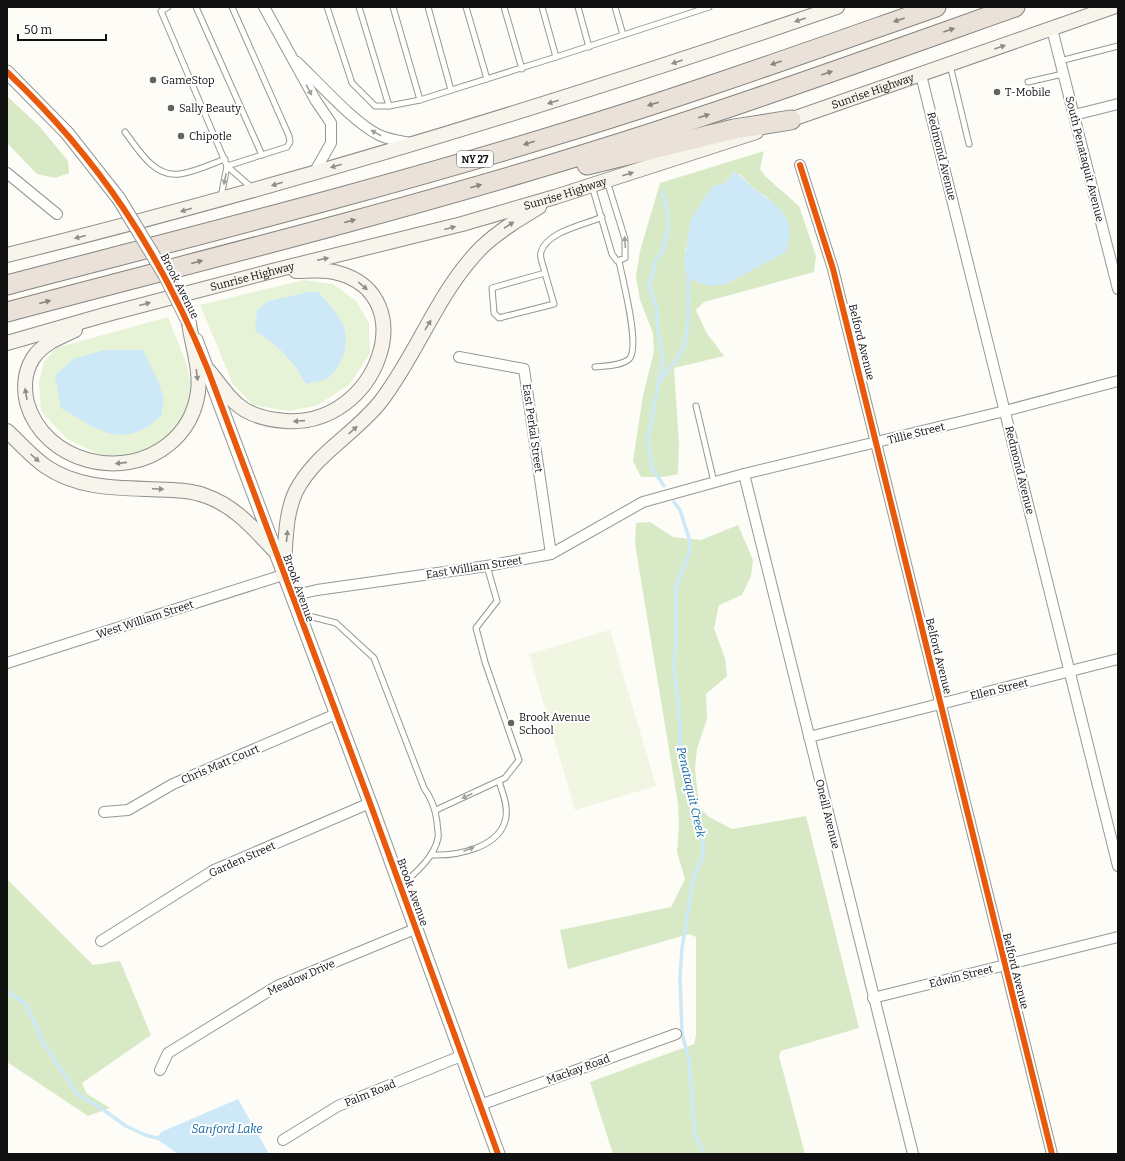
<svg xmlns="http://www.w3.org/2000/svg" width="1125" height="1161" font-family="Bitter,serif">
  <style>
    .green { fill: #e7f3d7; fill-rule: evenodd }
    .forest { fill: #d8eac5; fill-rule: evenodd }
    .pitch { fill: #f0f6e1 }
    .water { fill: #cde8f7 }
    .lines { fill: none; stroke-linecap: round; stroke-linejoin: round }
    .stream { stroke: #cde8f7; stroke-width: 3.5 }
    .service-casing { stroke: #979795; stroke-width: 7 }
    .minor-casing { stroke: #979795; stroke-width: 12 }
    .tertiary-casing { stroke: #979795; stroke-width: 15 }
    .secondary-casing { stroke: #8e8d8b; stroke-width: 16 }
    .motorway-casing { stroke: #858482; stroke-width: 21 }
    .service { stroke: #fffffe; stroke-width: 5 }
    .minor { stroke: #fffffe; stroke-width: 10 }
    .tertiary { stroke: #fffffe; stroke-width: 13 }
    .secondary { stroke: #f6f4eb; stroke-width: 14 }
    .motorway { stroke: #eae1d8; stroke-width: 19 }
    .tertiary-bridge-casing { stroke: #979795; stroke-width: 15; stroke-linecap: butt }
    .tertiary-bridge { stroke: #fffffe; stroke-width: 13 }
    .cycleway-casing { stroke: #fff; stroke-width: 8 }
    .cycleway { stroke: #e8590c; stroke-width: 6 }
    .oneway { fill: #8f8e89 }
    .oneway2 { fill: #88837e }
    .oneway3 { fill: #a0a09f }
    .poi-dot { fill: #646362; stroke: #fff; stroke-width: 1.5 }
    .labels { text-anchor: middle; stroke-width: 4; stroke-linejoin: round; paint-order: stroke }
    .shield { fill: #fff; stroke: #585858; stroke-width: 1 }
    .shield-label { font-size: 10px; font-weight: bold; fill: #111 }
    .poi-label { font-size: 11px; fill: #111; stroke: #fff; text-anchor: start }
    .street-label { font-size: 11px; fill: #111; stroke: #fff }
    .water-label { font-size: 12px; font-style: italic; fill: #1768a6; stroke: #fff }
  </style>
  <rect width="100%" height="100%" fill="#fdfcf7"/>
  <g class="green">
    <path d="M304,280L333,284L356,301L369,323L370,353L350,384L316,406L288,411L253,405L233,384L200,305ZM318,292L337,315L306,384C292,359 279,346 255,331Z"/>
    <polygon points="168,317 187,365 191,387 189,406 171,438 131,457 101,455 67,439 41,411 39,382 44,362 56,348"/>
  </g>
  <g class="forest">
    <polygon points="7,96 40,127 68,161 69,173 55,178 37,174 7,143"/>
    <path d="M764,151L760,169L765,176L799,206L816,256L814,272L704,302L696,310L706,332L724,356L674,368L679,444L678,474L664,477H641L633,461L643,395L654,352L653,333L640,300L636,277L640,251L660,183ZM734,172L741,175L752,187L770,200L786,252L726,284L685,251L688,242L724,184Z"/>
    <polygon points="650,522 673,537 701,540 738,525 753,560 751,576 742,595 719,605 714,628 725,658 727,676 706,694 707,719 697,749 695,769 699,807 709,817 732,829 806,816 859,1028 781,1051 779,1056 805,1154 613,1154 590,1082 694,1044 696,1035 696,937 689,934 568,969 560,930 671,907 685,879 677,852 679,825 678,804 635,544 636,523"/>
    <polygon points="7,879 93,965 120,961 151,1035 82,1083 87,1094 110,1108 88,1116 7,1062"/>
  </g>
  <polygon class="pitch" points="610,630 656,786 575,810 529,654"/>
  <g class="water">
    <path d="M734,172C743,176 746,182 753,188C778,208 798,214 786,252L726,284L711,286L688,279L684,263L691,219L713,186L724,184Z"/>
    <path d="M309,292H318C336,312 353,328 343,356C341,362 335,372 330,376C325,381 313,382 306,384C292,359 279,346 255,331L257,310L269,301Z"/>
    <path d="M104,350H143L159,383L164,400L161,416C123,451 98,430 61,408L55,376L73,359Z"/>
    <polygon points="238,1099 269,1154 178,1154 157,1139 161,1132"/>
  </g>
  <g class="lines">
    <g class="stream">
      <polyline points="662,192 667,209 668,229 663,251 656,259 649,286 657,309 657,323 663,360 648,439 652,468 664,486"/>
      <path d="M659,382C668,370 681,357 685,342C690,322 688,299 688,279L690,274"/>
      <polyline points="674,502 680,510 690,541 689,553 676,588 676,645 674,665 680,725 680,747 696,823 703,840 703,856 694,875 682,948 680,976 682,1033 689,1061 695,1135 705,1154"/>
      <polyline points="7,991 26,1004 44,1044 77,1094 98,1106 126,1126 145,1135 161,1139"/>
    </g>
    <defs>
      <g id="service">
        <polyline points="168,7 161,11 227,166 287,147 290,142 289,136 232,7"/>
        <polyline points="196,7 262,155"/>
        <polyline points="327,7 352,83 375,106 389,106 420,100 556,57"/>
        <polyline points="359,7 389,106"/>
        <polyline points="393,7 420,100"/>
        <polyline points="428,7 451,90"/>
        <polyline points="466,7 487,79"/>
        <polyline points="504,7 522,69"/>
        <polyline points="542,7 556,57 709,7"/>
        <polyline points="578,7 589,47"/>
        <polyline points="615,7 623,35"/>
        <polyline points="1060,61 1118,46"/>
        <polyline points="950,65 969,144"/>
        <polyline points="1028,82 1063,74"/>
        <path d="M125,132C138,149 154,178 180,174C195,172 211,164 225,159"/>
        <polyline points="592,186 612,254 617,261 625,258 625,239 607,181"/>
        <polyline points="221,197 227,166 252,188"/>
        <path d="M545,273L554,304L499,318L494,313L492,288L545,273C544,267 539,258 541,252C547,231 585,225 602,217"/>
        <path d="M595,367C605,366 619,366 628,360C642,351 622,278 619,261"/>
        <polyline points="696,406 714,482"/>
        <path d="M301,614L336,623L374,658L424,788C432,800 435,808 437,822C437,827 439,833 438,838C434,858 415,873 401,886"/>
        <polyline points="436,810 505,778 519,760 485,662 476,628 497,601 487,566"/>
        <path d="M431,855C457,856 501,848 506,817C508,804 502,792 499,781"/>
      </g>
      <g id="minor">
        <polyline points="264,7 316,101 331,123 331,143 314,173"/>
        <polyline points="1052,29 1118,289"/>
        <path d="M297,62C318,82 354,123 379,135C389,140 401,141 412,143"/>
        <polyline points="921,75 1118,866"/>
        <polyline points="1074,115 1118,104"/>
        <polyline points="800,165 833,269 1052,1154"/>
        <polyline points="7,173 57,214"/>
        <polyline points="459,357 524,369 551,554"/>
        <polyline points="744,474 913,1154"/>
        <polyline points="291,596 317,590 487,566 551,554 643,502 744,474 1005,411 1118,381"/>
        <polyline points="7,663 283,575"/>
        <polyline points="809,737 1118,659"/>
        <polyline points="104,812 128,810 173,784 336,714"/>
        <polyline points="101,941 214,870 370,803"/>
        <polyline points="873,998 1118,937"/>
        <polyline points="160,1070 168,1053 277,986 415,929"/>
        <polyline points="480,1105 676,1034"/>
        <polyline points="283,1140 338,1106 461,1056"/>
      </g>
      <g id="tertiary">
        <polyline points="7,72 67,133 119,199"/>
        <polyline points="196,340 370,803 498,1154"/>
      </g>
      <g id="secondary">
        <path id="s1" d="M781,123L1113,7"/>
        <path d="M7,255C287,186 564,101 837,7"/>
        <path d="M75,330C61,337 46,342 36,354C25,368 23,386 27,403C44,462 123,482 169,444C185,431 195,413 198,392C201,370 192,345 189,323"/>
        <path id="s2" d="M7,343L108,314L272,271L462,224L555,197L756,132"/>
        <path d="M208,370C220,384 230,401 245,410C257,417 272,420 286,421C377,427 424,296 338,273C325,269 310,271 296,271"/>
        <path d="M7,431C19,442 31,456 45,466C75,487 111,488 146,489C166,490 188,489 206,496C235,506 254,529 274,550"/>
        <path d="M283,575C286,548 284,516 296,491C315,454 355,434 381,401C418,353 438,291 482,247C499,231 519,219 539,207"/>
      </g>
      <g id="motorway">
        <polyline points="587,165 734,129 791,120"/>
        <path d="M7,285C194,236 382,189 566,132C691,94 813,50 936,7"/>
        <path d="M7,312C188,264 370,219 549,165C706,118 860,62 1015,7"/>
      </g>
    </defs>
    <use href="#service" class="service-casing"/>
    <use href="#minor" class="minor-casing"/>
    <use href="#tertiary" class="tertiary-casing"/>
    <use href="#secondary" class="secondary-casing"/>
    <use href="#motorway" class="motorway-casing"/>
    <use href="#service" class="service"/>
    <use href="#minor" class="minor"/>
    <use href="#tertiary" class="tertiary"/>
    <use href="#secondary" class="secondary"/>
    <use href="#motorway" class="motorway"/>
    <defs>
      <polyline id="tertiary-bridge" points="119,199 165,275 189,323"/>
    </defs>
    <use href="#tertiary-bridge" class="tertiary-bridge-casing"/>
    <use href="#tertiary-bridge" class="tertiary-bridge"/>
    <defs>
      <g id="cycleway">
        <path d="M7,72C100,160 160,252 208,370L370,803L498,1154"/>
        <polyline points="800,165 833,269 1052,1154"/>
      </g>
    </defs>
    <use href="#cycleway" class="cycleway-casing"/>
    <use href="#cycleway" class="cycleway"/>
  </g>
  <defs><path id="oneway-solid" d="M-6-.8H1V-3.2L6.5 0L1 3.2V.8H-6Z"/></defs>
  <g class="oneway">
    <use href="#oneway-solid" transform="translate(800 20) rotate(161)"/>
    <use href="#oneway-solid" transform="translate(1000 47) rotate(-19)"/>
    <use href="#oneway-solid" transform="translate(677 62) rotate(161)"/>
    <use href="#oneway-solid" transform="translate(553 102) rotate(163)"/>
    <use href="#oneway-solid" transform="translate(336 166) rotate(164)"/>
    <use href="#oneway-solid" transform="translate(628 174) rotate(-18)"/>
    <use href="#oneway-solid" transform="translate(277 184) rotate(163)"/>
    <use href="#oneway-solid" transform="translate(186 210) rotate(164)"/>
    <use href="#oneway-solid" transform="translate(509 225) rotate(-33)"/>
    <use href="#oneway-solid" transform="translate(450 228) rotate(-15)"/>
    <use href="#oneway-solid" transform="translate(80 237) rotate(166)"/>
    <use href="#oneway-solid" transform="translate(323 259) rotate(-12)"/>
    <use href="#oneway-solid" transform="translate(363 286) rotate(40)"/>
    <use href="#oneway-solid" transform="translate(145 304) rotate(-15)"/>
    <use href="#oneway-solid" transform="translate(428 325) rotate(-59)"/>
    <use href="#oneway-solid" transform="translate(197 375) rotate(82)"/>
    <use href="#oneway-solid" transform="translate(26 394) rotate(-100)"/>
    <use href="#oneway-solid" transform="translate(299 421) rotate(176)"/>
    <use href="#oneway-solid" transform="translate(353 430) rotate(-42)"/>
    <use href="#oneway-solid" transform="translate(35 458) rotate(42)"/>
    <use href="#oneway-solid" transform="translate(121 463) rotate(174)"/>
    <use href="#oneway-solid" transform="translate(158 489) rotate(2)"/>
    <use href="#oneway-solid" transform="translate(287 536) rotate(-85)"/>
  </g>
  <g class="oneway2">
    <use href="#oneway-solid" transform="translate(899 20) rotate(161)"/>
    <use href="#oneway-solid" transform="translate(949 30) rotate(-19)"/>
    <use href="#oneway-solid" transform="translate(776 63) rotate(161)"/>
    <use href="#oneway-solid" transform="translate(827 73) rotate(-19)"/>
    <use href="#oneway-solid" transform="translate(653 104) rotate(162)"/>
    <use href="#oneway-solid" transform="translate(704 116) rotate(-18)"/>
    <use href="#oneway-solid" transform="translate(529 143) rotate(163)"/>
    <use href="#oneway-solid" transform="translate(476 186) rotate(-16)"/>
    <use href="#oneway-solid" transform="translate(350 221) rotate(-15)"/>
    <use href="#oneway-solid" transform="translate(197 262) rotate(-15)"/>
    <use href="#oneway-solid" transform="translate(45 302) rotate(-15)"/>
  </g>
  <g class="oneway3">
    <use href="#oneway-solid" transform="translate(309 90) rotate(62)"/>
    <use href="#oneway-solid" transform="translate(376 133) rotate(-151)"/>
    <use href="#oneway-solid" transform="translate(225 179) rotate(101)"/>
    <use href="#oneway-solid" transform="translate(625 242) rotate(-94)"/>
    <use href="#oneway-solid" transform="translate(467 796) rotate(155)"/>
    <use href="#oneway-solid" transform="translate(469 849) rotate(-21)"/>
  </g>
  <g class="poi-dot">
    <circle cx="153" cy="80" r="4"/>
    <circle cx="997" cy="92" r="4"/>
    <circle cx="171" cy="108" r="4"/>
    <circle cx="181" cy="136" r="4"/>
    <circle cx="511" cy="723" r="4"/>
  </g>
  <g class="labels">
    <rect class="shield" x="457" y="151" width="36" height="16" rx="3"/>
    <g class="shield-label">
      <text x="475" y="163">NY 27</text>
    </g>
    <g class="poi-label">
      <text x="161" y="84">GameStop</text>
      <text x="1005" y="96">T-Mobile</text>
      <text x="179" y="112">Sally Beauty</text>
      <text x="189" y="140">Chipotle</text>
      <text x="519" y="721">Brook Avenue<tspan x="519" dy="13">School</tspan></text>
    </g>
    <g class="street-label">
      <text dy="4" stroke="none"><textPath href="#s1" startOffset="97">Sunrise Highway</textPath></text>
      <text transform="translate(942 156) rotate(76)" y="4">Redmond Avenue</text>
      <text transform="translate(1085 159) rotate(76)" y="4">South Penataquit Avenue</text>
      <text dy="4" stroke="none"><textPath href="#s2" startOffset="578">Sunrise Highway</textPath></text>
      <text dy="4" stroke="none"><textPath href="#s2" startOffset="254">Sunrise Highway</textPath></text>
      <text transform="translate(180 286) rotate(63)" y="4">Brook Avenue</text>
      <text transform="translate(862 342) rotate(76)" y="4">Belford Avenue</text>
      <text transform="translate(533 428) rotate(82)" y="4">East Perkal Street</text>
      <text transform="translate(916 433) rotate(-14)" y="4">Tillie Street</text>
      <text transform="translate(1020 470) rotate(76)" y="4">Redmond Avenue</text>
      <text transform="translate(474 567) rotate(-9)" y="4">East William Street</text>
      <text transform="translate(299 588) rotate(70)" y="4">Brook Avenue</text>
      <text transform="translate(145 619) rotate(-18)" y="4">West William Street</text>
      <text transform="translate(939 656) rotate(76)" y="4">Belford Avenue</text>
      <text transform="translate(999 689) rotate(-14)" y="4">Ellen Street</text>
      <text transform="translate(220 764) rotate(-23)" y="4">Chris Matt Court</text>
      <text transform="translate(828 814) rotate(76)" y="4">Oneill Avenue</text>
      <text transform="translate(242 859) rotate(-24)" y="4">Garden Street</text>
      <text transform="translate(413 892) rotate(70)" y="4">Brook Avenue</text>
      <text transform="translate(1016 971) rotate(76)" y="4">Belford Avenue</text>
      <text transform="translate(961 976) rotate(-14)" y="4">Edwin Street</text>
      <text transform="translate(301 977) rotate(-24)" y="4">Meadow Drive</text>
      <text transform="translate(578 1069) rotate(-20)" y="4">Mackay Road</text>
      <text transform="translate(370 1093) rotate(-22)" y="4">Palm Road</text>
    </g>
    <g class="water-label">
      <text transform="translate(691 792) rotate(77)" y="4">Penataquit Creek</text>
      <text x="227" y="1133">Sanford Lake</text>
    </g>
  </g>
  <rect width="1125" height="1161" fill="none" stroke="#111111" stroke-width="16"/>
  <path d="M18 34v6h88v-6" fill="none" stroke="#111111" stroke-width="2"/>
  <text x="24" y="34" font-size="12" fill="#111111" stroke="#ffffff" stroke-width="3" paint-order="stroke">50 m</text>
</svg>
